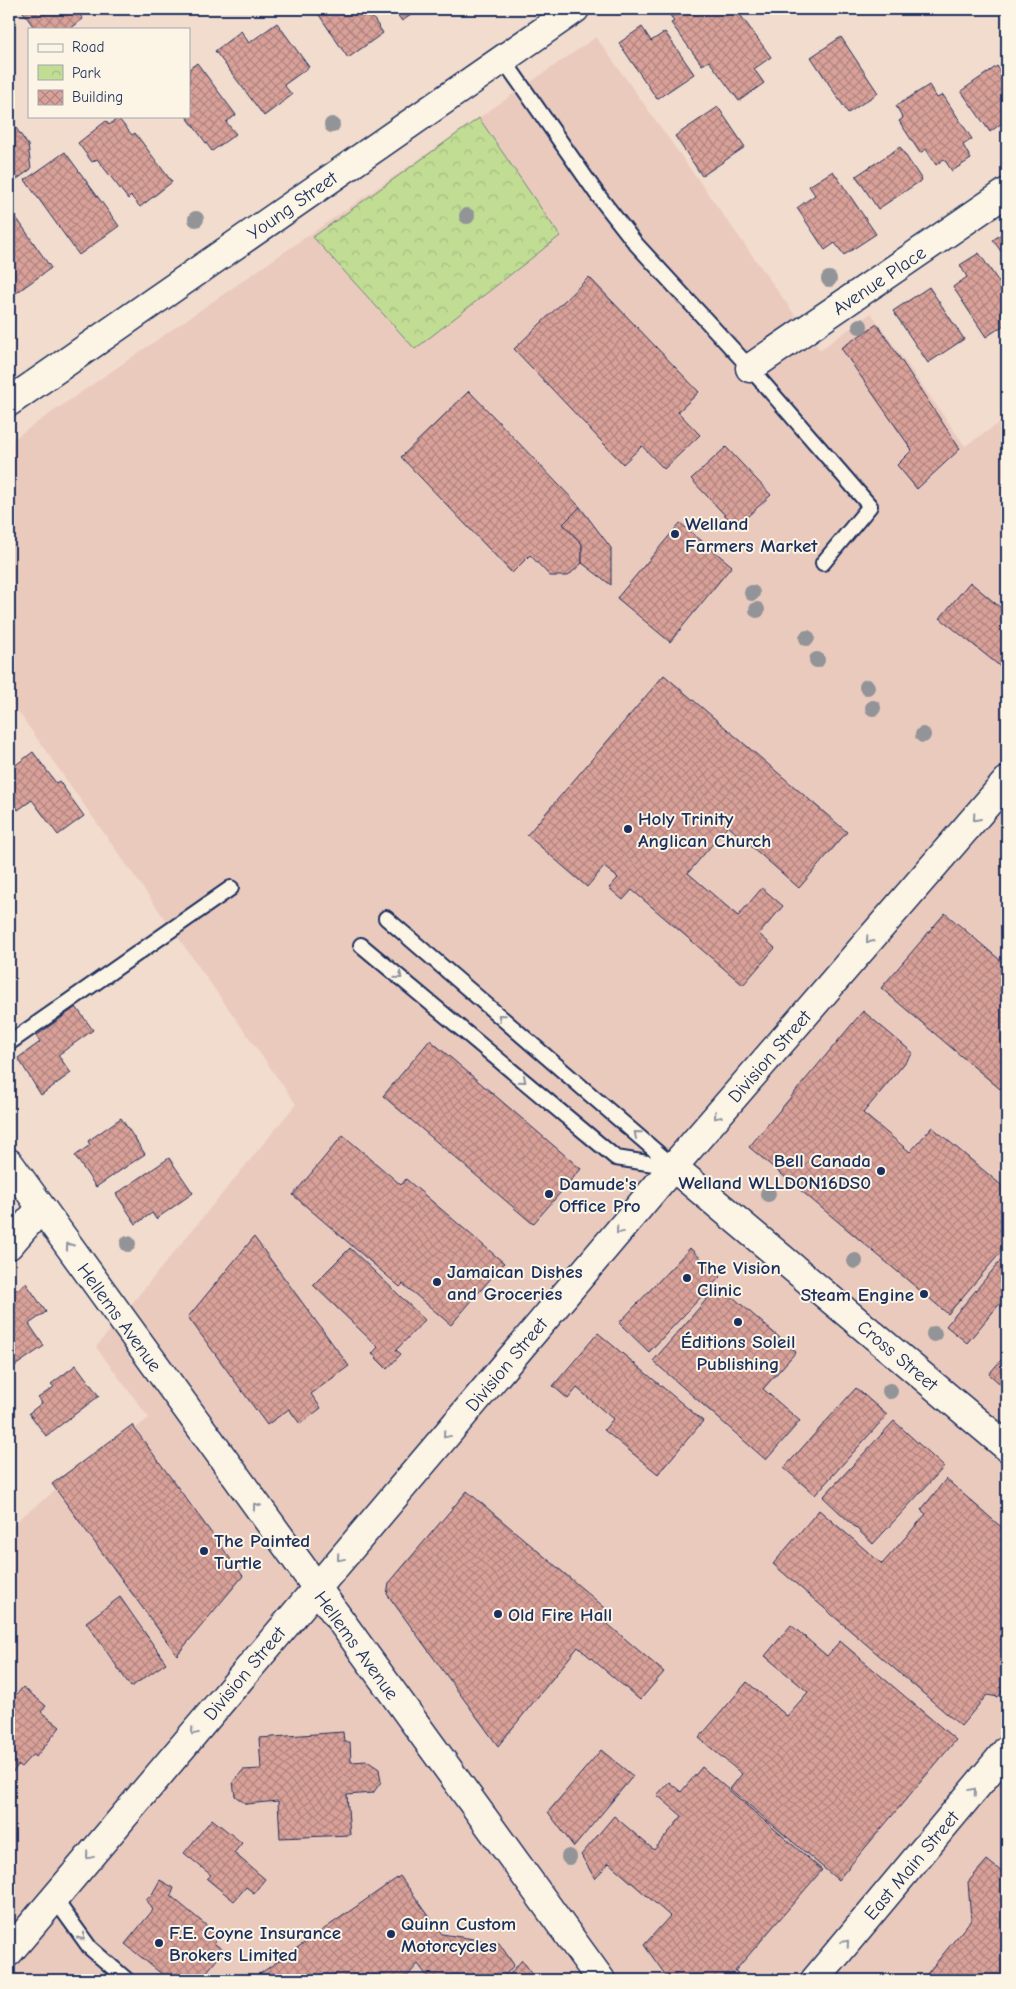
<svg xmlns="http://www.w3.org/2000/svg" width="1016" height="1989" font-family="'Comic Neue',sans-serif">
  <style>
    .built { fill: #ebcabe }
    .park { fill: url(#park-crowns); stroke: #6e8678 }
    .building { fill: url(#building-cross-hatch); stroke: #1b2f5e }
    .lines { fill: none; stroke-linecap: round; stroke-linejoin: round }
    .service-casing { stroke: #1b2f5e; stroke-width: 18 }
    .minor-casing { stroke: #1b2f5e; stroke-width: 31 }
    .tertiary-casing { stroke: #1b2f5e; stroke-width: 31 }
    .secondary-casing { stroke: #1b2f5e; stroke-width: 31 }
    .service { stroke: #fcf5e5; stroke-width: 14 }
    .minor { stroke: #fcf5e5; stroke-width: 28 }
    .tertiary { stroke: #fcf5e5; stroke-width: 28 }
    .secondary { stroke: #fcf5e5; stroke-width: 28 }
    .tree { fill: #929498 }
    .oneway { stroke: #8c92a2 }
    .poi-dot { fill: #1b2f5e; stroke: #fcf5e5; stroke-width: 2 }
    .labels { text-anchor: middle; stroke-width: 4; stroke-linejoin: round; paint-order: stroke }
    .street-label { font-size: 19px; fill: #1b2f5e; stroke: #fcf5e5 }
    .poi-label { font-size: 19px; font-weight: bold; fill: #1b2f5e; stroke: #fcf5e5; text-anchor: start }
  </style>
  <defs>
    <pattern id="park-crowns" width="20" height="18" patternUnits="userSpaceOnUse" patternTransform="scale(1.25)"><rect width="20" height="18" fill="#c1dc93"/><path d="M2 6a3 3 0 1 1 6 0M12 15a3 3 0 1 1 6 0" fill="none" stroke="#a5bd81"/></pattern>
    <pattern id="building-cross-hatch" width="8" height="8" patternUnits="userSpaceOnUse" patternTransform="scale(1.25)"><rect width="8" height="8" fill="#daa199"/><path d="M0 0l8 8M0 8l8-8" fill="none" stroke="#b08480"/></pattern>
  </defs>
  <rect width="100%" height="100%" fill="#f2dcce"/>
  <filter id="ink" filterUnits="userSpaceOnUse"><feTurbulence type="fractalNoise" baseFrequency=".02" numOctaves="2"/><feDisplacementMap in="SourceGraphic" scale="10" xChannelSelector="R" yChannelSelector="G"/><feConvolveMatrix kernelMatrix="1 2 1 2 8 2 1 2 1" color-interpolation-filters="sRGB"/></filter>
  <g filter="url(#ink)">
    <polygon class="built" points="596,37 820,350 871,313 965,446 1007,418 1007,1980 9,1980 9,1532 20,1518 149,1418 96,1347 296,1104 9,699 9,442"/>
    <polygon class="park" points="479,118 560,236 415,349 313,237"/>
    <g class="building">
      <polygon points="21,9 76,9 83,19 70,29 35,29"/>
      <polygon points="315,9 367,9 383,33 348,58"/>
      <polygon points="393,9 420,9 402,21"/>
      <polygon points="679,9 736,9 771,57 754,69 764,83 739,101 709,61 702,65 671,23 674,21 670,15"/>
      <polygon points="277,23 309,67 284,85 292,95 264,116 215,51 241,31 249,43"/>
      <polygon points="642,27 651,41 665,32 694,74 657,99 619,43"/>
      <polygon points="841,37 878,93 848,113 811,57"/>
      <polygon points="197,63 236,115 226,122 236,134 212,151 186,116 189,116 189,69"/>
      <polygon points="997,66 1007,81 1007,119 990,132 961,91"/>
      <polygon points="929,85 937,98 943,95 972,139 963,145 971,159 952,171 944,159 936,165 926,149 920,153 899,121 903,118 896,106"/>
      <polygon points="718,107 745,147 702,176 675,136"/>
      <polygon points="118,118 132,135 135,133 172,182 140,207 131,196 128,199 97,159 92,162 78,143 106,121 109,125"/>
      <polygon points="11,121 28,145 31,169 9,185 9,123"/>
      <polygon points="900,147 922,180 878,209 856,176"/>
      <polygon points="65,152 119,226 79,255 25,180"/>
      <polygon points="833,171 876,234 844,255 835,243 825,250 797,208 815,195 809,186"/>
      <polygon points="9,207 51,268 16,293 9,282"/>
      <polygon points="1007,230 1007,260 993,240"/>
      <polygon points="979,253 1007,294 1007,323 986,337 953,287 967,277 960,265"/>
      <polygon points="589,277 699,392 678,412 700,435 664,469 642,446 623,464 514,349"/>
      <polygon points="929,287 964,339 928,363 893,311"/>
      <polygon points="877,324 960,449 917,489 897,465 912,450 841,348"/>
      <polygon points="469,391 580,507 563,524 582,544 582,563 568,576 550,576 530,555 512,573 401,457"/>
      <polygon points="726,447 771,495 736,527 691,479"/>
      <polygon points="580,507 611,548 611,585 582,563 582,544 563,524"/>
      <polygon points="680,523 732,566 670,642 617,598"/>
      <polygon points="970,582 1007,613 1007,672 940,618"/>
      <polygon points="664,675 847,832 799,888 728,826 688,873 738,916 762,888 783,906 759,934 775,948 743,985 632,890 623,900 609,888 618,878 604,867 587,887 527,835"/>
      <polygon points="33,752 56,783 59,781 84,816 58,835 32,800 18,810 13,804 9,807 9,770"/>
      <polygon points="945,913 1007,966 1007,1080 1000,1089 881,988"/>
      <polygon points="76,1007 93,1030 58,1055 71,1073 41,1095 18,1058 40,1042 36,1036"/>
      <polygon points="863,1011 913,1053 863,1113 910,1152 932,1127 1007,1190 1007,1245 948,1314 749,1147"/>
      <polygon points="430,1040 581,1169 533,1224 383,1096"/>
      <polygon points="121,1118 145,1154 96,1187 75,1156 90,1145 88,1141"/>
      <polygon points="343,1135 401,1185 406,1179 504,1263 451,1325 403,1284 400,1287 293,1195"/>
      <polygon points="169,1158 193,1193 156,1219 152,1213 136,1224 116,1194"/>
      <polygon points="254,1237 349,1366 311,1394 321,1408 300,1424 289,1409 267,1425 188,1317"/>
      <polygon points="350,1248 425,1320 396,1350 401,1354 387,1369 372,1354 378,1347 313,1285"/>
      <polygon points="690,1248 720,1277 649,1352 619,1323"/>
      <polygon points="1007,1253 1007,1295 967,1343 946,1326"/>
      <polygon points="26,1283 46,1312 29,1324 44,1346 9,1370 9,1288 11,1286 15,1291"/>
      <polygon points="719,1285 796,1352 763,1389 800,1421 766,1460 653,1361"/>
      <polygon points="598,1333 703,1421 658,1474 604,1430 613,1419 577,1388 568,1399 553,1386"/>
      <polygon points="1007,1353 1007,1390 989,1374"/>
      <polygon points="76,1365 99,1396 46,1436 29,1413 42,1403 38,1398 54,1387 51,1384"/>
      <polygon points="856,1388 887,1415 815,1495 784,1468"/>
      <polygon points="894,1421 944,1467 873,1544 823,1497"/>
      <polygon points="132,1425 243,1576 177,1655 52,1484"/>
      <polygon points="946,1479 1007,1532 1007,1686 998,1697 987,1695 961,1726 773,1564 819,1510 882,1564 926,1514 921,1510"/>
      <polygon points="467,1491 610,1612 603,1620 664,1672 640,1700 578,1647 498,1746 387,1594 389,1583"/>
      <polygon points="120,1597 166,1663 131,1687 86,1622"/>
      <polygon points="791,1625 827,1656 840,1641 956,1740 838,1880 730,1789 742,1774 699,1738 747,1682 787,1716 808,1692 765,1656"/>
      <polygon points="9,1687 17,1694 23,1687 46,1706 41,1712 60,1727 36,1757 32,1755 21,1767 18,1765 13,1772 9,1768"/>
      <polygon points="343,1732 344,1742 350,1742 351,1762 367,1761 379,1769 381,1782 373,1793 347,1795 350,1835 280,1838 278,1801 246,1804 235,1796 233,1782 243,1770 261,1769 259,1738"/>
      <polygon points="601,1750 633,1776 574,1847 548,1812"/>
      <polygon points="702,1767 822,1870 735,1971 738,1973 732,1980 669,1980 644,1945 670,1916 609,1863 595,1879 581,1855 614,1816 654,1850 682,1816 657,1795 669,1782 681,1792"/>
      <polygon points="212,1819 242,1843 234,1853 265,1879 254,1893 246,1887 234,1901 207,1879 211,1875 184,1853"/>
      <polygon points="987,1860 1003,1873 1007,1874 1007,1980 922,1980 971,1920 968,1882"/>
      <polygon points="400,1876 442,1934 499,1943 514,1965 501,1980 430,1980 418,1964 404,1980 251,1980"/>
      <polygon points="160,1880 174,1888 171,1896 219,1936 214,1943 224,1951 200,1980 169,1980 125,1944 153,1910 146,1899 151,1896"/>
      <polygon points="522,1960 537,1980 505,1980"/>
      <polygon points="88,1973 96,1980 82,1980"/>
    </g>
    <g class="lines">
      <defs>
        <g id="service">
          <polyline points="503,59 597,194 636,244 750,368 870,506 823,563"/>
          <polyline points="386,918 673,1166"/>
          <polyline points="361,945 616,1158 673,1167"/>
          <polyline points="9,1043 231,888"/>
          <polyline points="54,1898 90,1948 127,1980"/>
        </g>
        <g id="minor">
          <polyline points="750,368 1007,192"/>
          <polyline points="9,402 575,9"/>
          <polyline points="673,1167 1007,1447"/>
          <polyline points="9,1245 41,1208"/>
        </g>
        <polyline id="tertiary" points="9,1163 601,1980"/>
        <g id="secondary">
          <polyline points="9,1952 673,1167 1007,781"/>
          <polyline points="815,1980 1007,1750"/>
        </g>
      </defs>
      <use href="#service" class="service-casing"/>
      <use href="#minor" class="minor-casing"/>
      <use href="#tertiary" class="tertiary-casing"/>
      <use href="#secondary" class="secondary-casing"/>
      <use href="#service" class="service"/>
      <use href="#minor" class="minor"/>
      <use href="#tertiary" class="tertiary"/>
      <use href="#secondary" class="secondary"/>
    </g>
    <g class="tree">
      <circle cx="332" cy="125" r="8"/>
      <circle cx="467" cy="216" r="8"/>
      <circle cx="196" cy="219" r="8"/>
      <circle cx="829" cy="279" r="8"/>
      <circle cx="860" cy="326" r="8"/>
      <circle cx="752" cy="593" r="8"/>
      <circle cx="757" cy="610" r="8"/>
      <circle cx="807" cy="638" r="8"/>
      <circle cx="817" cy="660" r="8"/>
      <circle cx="867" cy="687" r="8"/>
      <circle cx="873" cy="708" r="8"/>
      <circle cx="923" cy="735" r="8"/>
      <circle cx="768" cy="1194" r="8"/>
      <circle cx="128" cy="1244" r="8"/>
      <circle cx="855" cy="1261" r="8"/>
      <circle cx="934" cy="1334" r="8"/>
      <circle cx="890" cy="1391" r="8"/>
      <circle cx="569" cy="1857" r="8"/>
    </g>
    <defs><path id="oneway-chevron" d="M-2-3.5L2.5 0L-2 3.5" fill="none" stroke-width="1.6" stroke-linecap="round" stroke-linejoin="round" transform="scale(1.25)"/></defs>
    <g class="oneway">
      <use href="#oneway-chevron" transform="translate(976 818) rotate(131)"/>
      <use href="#oneway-chevron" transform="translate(869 940) rotate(131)"/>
      <use href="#oneway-chevron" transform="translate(399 976) rotate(40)"/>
      <use href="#oneway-chevron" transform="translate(501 1017) rotate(-139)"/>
      <use href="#oneway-chevron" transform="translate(523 1080) rotate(40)"/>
      <use href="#oneway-chevron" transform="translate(717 1116) rotate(130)"/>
      <use href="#oneway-chevron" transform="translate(637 1134) rotate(-139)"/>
      <use href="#oneway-chevron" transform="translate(619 1231) rotate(130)"/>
      <use href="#oneway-chevron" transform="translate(69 1246) rotate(-126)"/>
      <use href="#oneway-chevron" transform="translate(446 1435) rotate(130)"/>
      <use href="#oneway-chevron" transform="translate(256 1506) rotate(-126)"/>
      <use href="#oneway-chevron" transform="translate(340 1558) rotate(130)"/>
      <use href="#oneway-chevron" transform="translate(194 1732) rotate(130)"/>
      <use href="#oneway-chevron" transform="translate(973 1791) rotate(-50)"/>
      <use href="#oneway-chevron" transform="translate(89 1856) rotate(130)"/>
      <use href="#oneway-chevron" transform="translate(82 1937) rotate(54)"/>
      <use href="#oneway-chevron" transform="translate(846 1943) rotate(-50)"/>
    </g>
  </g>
  <g class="poi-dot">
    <circle cx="675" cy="534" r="5"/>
    <circle cx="628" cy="829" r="5"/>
    <circle cx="881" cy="1171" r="5"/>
    <circle cx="549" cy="1194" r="5"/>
    <circle cx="687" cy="1278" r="5"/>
    <circle cx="437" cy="1282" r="5"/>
    <circle cx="924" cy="1294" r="5"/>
    <circle cx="738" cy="1322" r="5"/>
    <circle cx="204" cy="1551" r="5"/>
    <circle cx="498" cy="1614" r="5"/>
    <circle cx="391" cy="1934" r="5"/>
    <circle cx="159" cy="1943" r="5"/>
  </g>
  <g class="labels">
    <g class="street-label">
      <text transform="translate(292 205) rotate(-35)" y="7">Young Street</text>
      <text transform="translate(879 280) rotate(-34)" y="7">Avenue Place</text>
      <text transform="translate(769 1056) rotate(-49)" y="7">Division Street</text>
      <text transform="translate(120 1317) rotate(54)" y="7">Hellems Avenue</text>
      <text transform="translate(898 1355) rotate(40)" y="7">Cross Street</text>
      <text transform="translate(506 1364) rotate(-50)" y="7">Division Street</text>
      <text transform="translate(357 1645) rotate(54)" y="7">Hellems Avenue</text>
      <text transform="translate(244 1673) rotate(-50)" y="7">Division Street</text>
      <text transform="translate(911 1865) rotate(-50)" y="7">East Main Street</text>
    </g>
    <g class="poi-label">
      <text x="685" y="530">Welland<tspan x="685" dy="22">Farmers Market</tspan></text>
      <text x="638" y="825">Holy Trinity<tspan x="638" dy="22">Anglican Church</tspan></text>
      <text x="871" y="1167" text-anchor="end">Bell Canada<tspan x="871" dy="22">Welland WLLDON16DS0</tspan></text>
      <text x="559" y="1190">Damude's<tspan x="559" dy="22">Office Pro</tspan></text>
      <text x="697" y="1274">The Vision<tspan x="697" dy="22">Clinic</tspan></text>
      <text x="447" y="1278">Jamaican Dishes<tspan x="447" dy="22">and Groceries</tspan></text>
      <text x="914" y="1301" text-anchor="end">Steam Engine</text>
      <text x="738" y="1348" text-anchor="middle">Éditions Soleil<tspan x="738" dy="22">Publishing</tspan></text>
      <text x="214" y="1547">The Painted<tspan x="214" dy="22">Turtle</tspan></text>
      <text x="508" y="1621">Old Fire Hall</text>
      <text x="401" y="1930">Quinn Custom<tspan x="401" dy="22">Motorcycles</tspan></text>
      <text x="169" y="1939">F.E. Coyne Insurance<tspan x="169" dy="22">Brokers Limited</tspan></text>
    </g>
  </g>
  <rect width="1016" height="1989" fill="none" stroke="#fcf5e5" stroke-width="30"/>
  <rect x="15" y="15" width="986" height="1959" fill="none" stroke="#1b2f5e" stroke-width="2" filter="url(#ink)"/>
  <rect x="28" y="28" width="162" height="90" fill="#fcf5e5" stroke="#a2a6af"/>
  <rect x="38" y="44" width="25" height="8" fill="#fcf5e5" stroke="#a2a6af"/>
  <text x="72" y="52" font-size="15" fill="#1b2f5e">Road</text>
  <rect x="38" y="65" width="25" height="15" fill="url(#park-crowns)" stroke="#a2a6af"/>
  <text x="72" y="78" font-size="15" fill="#1b2f5e">Park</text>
  <rect x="38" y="90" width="25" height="15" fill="url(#building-cross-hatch)" stroke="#a2a6af"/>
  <text x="72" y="102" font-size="15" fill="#1b2f5e">Building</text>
</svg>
